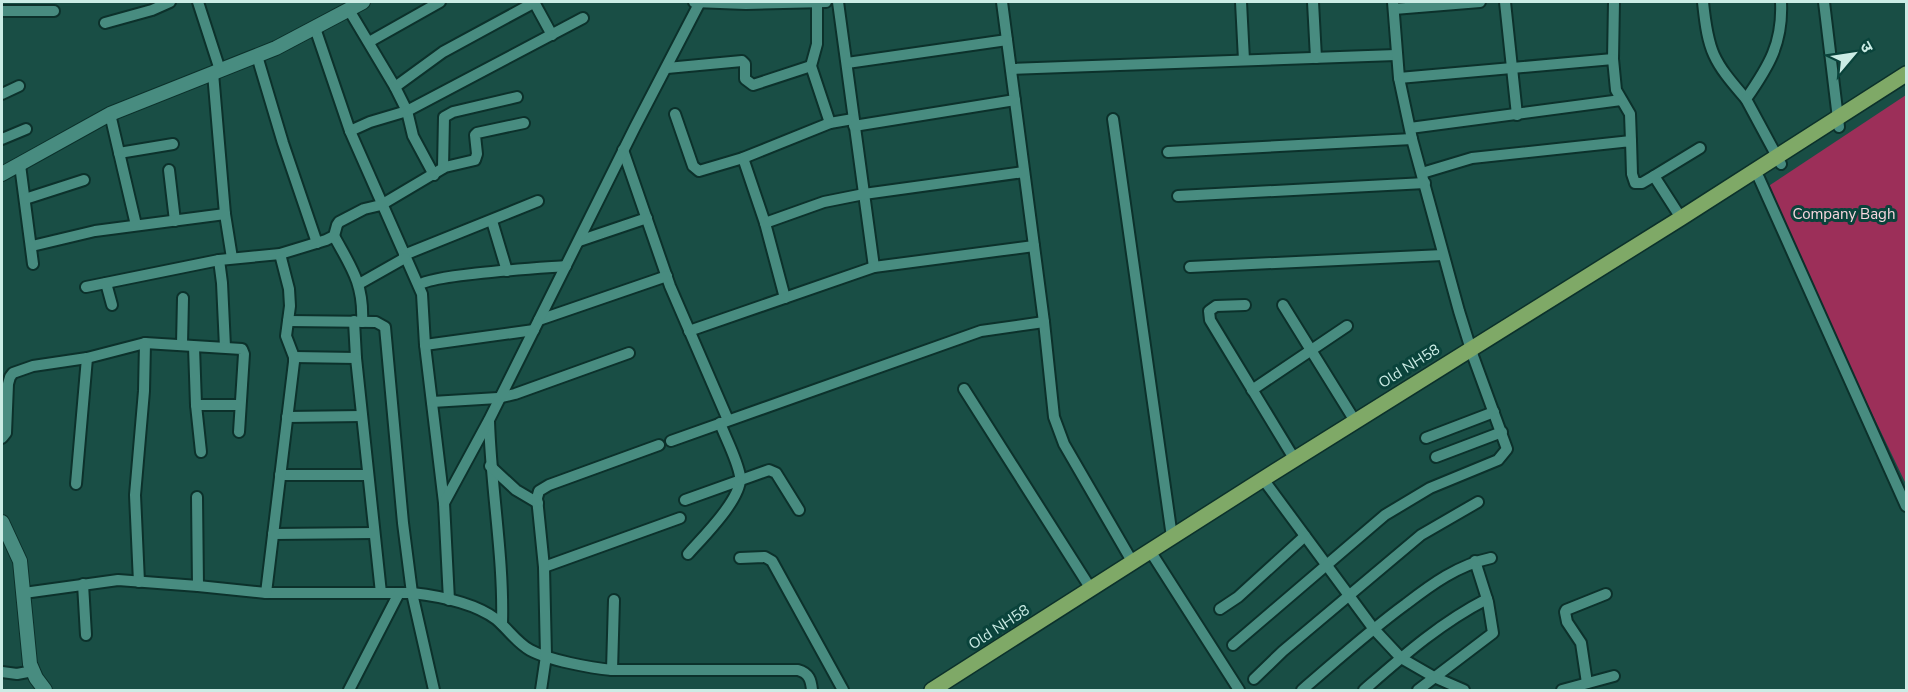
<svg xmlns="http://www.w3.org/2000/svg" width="1908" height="692" font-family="'Nunito Sans','Noto Sans Devanagari',sans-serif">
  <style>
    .green { fill: #9c2f59 }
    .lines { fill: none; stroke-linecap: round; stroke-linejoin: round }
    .minor-casing { stroke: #0c312b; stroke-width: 14 }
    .tertiary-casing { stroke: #0c312b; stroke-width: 16 }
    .primary-casing { stroke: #0c312b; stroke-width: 18 }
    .minor { stroke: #488c80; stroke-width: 10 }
    .tertiary { stroke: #488c80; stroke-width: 14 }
    .primary { stroke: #7fa967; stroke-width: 15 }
    .labels { text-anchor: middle; stroke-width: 6; stroke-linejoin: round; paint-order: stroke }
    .park-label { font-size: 15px; fill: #f7d6de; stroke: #0a433b }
    .street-label { font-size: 15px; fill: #cbece5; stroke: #0a433b }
  </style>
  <rect width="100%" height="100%" fill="#194e45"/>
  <polygon class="green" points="1906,95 1906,484 1764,189"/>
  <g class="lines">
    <defs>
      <g id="minor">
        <polyline points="198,2 220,70"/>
        <polyline points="534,2 552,35"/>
        <polyline points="694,2 746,4 826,2"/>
        <polyline points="817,2 817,44 811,66 830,123"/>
        <polyline points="838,2 874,267"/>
        <polyline points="1002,2 1044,322 1054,417 1064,444 1133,563"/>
        <polyline points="1241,2 1244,60"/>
        <polyline points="1313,2 1316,58"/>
        <polyline points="1505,2 1517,115"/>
        <path d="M1703,2C1708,52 1713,61 1746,99"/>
        <polyline points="1824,2 1839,127"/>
        <polyline points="1394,9 1480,2"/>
        <polyline points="349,10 395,87 407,111 413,136 434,175"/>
        <polyline points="3,11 54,11"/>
        <polyline points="105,23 152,10 170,2"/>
        <polyline points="315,28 350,131 422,294 425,345 444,503 449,600"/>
        <polyline points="369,42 440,2"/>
        <polyline points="257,56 283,143 317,243"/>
        <polyline points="1613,59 1614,2"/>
        <polyline points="847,63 1007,40"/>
        <polyline points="667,68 742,61 745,64 745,79 753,85 811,66"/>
        <polyline points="1011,69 1396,55"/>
        <polyline points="213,73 225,214 232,258"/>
        <polyline points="1399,78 1613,59 1616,90 1630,114 1631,141"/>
        <polyline points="395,87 443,52 535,2"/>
        <polyline points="2,94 19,86"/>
        <polyline points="110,114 136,225"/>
        <polyline points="675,114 693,166 699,171 743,158 830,123 853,119"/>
        <polyline points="1113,119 1172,537"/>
        <polyline points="854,126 1015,100"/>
        <polyline points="1410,128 1621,100"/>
        <polyline points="350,131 370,122 407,111 583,18"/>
        <polyline points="2,139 26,129"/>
        <polyline points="623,150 670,286 728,420"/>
        <polyline points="1168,152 1412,139"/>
        <polyline points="119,153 173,144"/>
        <polyline points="743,158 765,223 785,298"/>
        <path d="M1781,164L1746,99C1769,66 1783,43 1781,2"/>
        <polyline points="20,165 33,264"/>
        <polyline points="443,168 444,117 453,112 517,97"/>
        <polyline points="169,170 175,221"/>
        <polyline points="1422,173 1472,158 1631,141 1632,174 1635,183 1642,183 1654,176 1681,218"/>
        <polyline points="1654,176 1700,148"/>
        <polyline points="1759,178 1906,506"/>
        <polyline points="1178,196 1425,183"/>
        <polyline points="25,199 84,180"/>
        <polyline points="492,221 507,271"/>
        <polyline points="765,223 824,202 864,194 1024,172"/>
        <path d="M334,236C351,267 364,284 362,322"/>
        <polyline points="579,241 647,218"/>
        <polyline points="32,246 95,231 225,214"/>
        <polyline points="404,255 538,201"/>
        <polyline points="219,260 222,283 225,347"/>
        <polyline points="1190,267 1443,255"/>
        <polyline points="106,283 112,305"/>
        <polyline points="359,284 405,258"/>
        <path d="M419,285C434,274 541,268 566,266"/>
        <polyline points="86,287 219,260 280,254 326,240 334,236 337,225 339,222 364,209 381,205 445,167 475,160 477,154 475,135 477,133 524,123"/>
        <polyline points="1245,305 1216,306 1209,311 1210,320 1295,460"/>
        <polyline points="1283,305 1355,421"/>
        <polyline points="539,320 667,276"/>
        <polyline points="288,321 376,322 385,327 403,523 412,593 434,690"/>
        <polyline points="354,321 356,358 381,593"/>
        <polyline points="689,331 874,267 1034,246"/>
        <polyline points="182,344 183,298"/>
        <polyline points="425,345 534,330"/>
        <polyline points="194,347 196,405"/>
        <polyline points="294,357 356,358"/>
        <polyline points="964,389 1091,589"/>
        <polyline points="1252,390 1347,326"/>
        <polyline points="432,402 498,398 515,394 629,353"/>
        <polyline points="287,417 362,416"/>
        <path d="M489,421C491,489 504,558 502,624"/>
        <polyline points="2,438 6,433 8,384 10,377 13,373 33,366 87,358 145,343 242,349 244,354 239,432"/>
        <polyline points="1426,438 1494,412"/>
        <polyline points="671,441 981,331 1044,322"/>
        <polyline points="201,452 196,405 240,405"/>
        <polyline points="1436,457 1502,432"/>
        <polyline points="490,466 516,490 538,503"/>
        <polyline points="280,475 368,475"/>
        <polyline points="1263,479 1373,628 1401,658 1434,677 1464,690"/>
        <polyline points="76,484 87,358"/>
        <polyline points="197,497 198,586"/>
        <polyline points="685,500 769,470 776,473 799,510"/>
        <polyline points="444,503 489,420 635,127 700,2"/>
        <polyline points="273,534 374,533"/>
        <path d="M688,554C702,538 743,498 740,476C737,459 726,439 720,423"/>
        <polyline points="1154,557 1239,690"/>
        <polyline points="740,558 765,557 772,561 843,690"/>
        <polyline points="544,567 680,518"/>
        <polyline points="139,582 135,495 144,391 145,343"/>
        <polyline points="83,584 86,635"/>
        <path d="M24,593L118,580L198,586L266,593H412C439,596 473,602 496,619C508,629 517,643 530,650C548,660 591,668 612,670H798C809,673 811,680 812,690"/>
        <polyline points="266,593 294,362 294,357 286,336 290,306 289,289 280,254"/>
        <polyline points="1220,609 1238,597 1305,536"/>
        <polyline points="1233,645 1385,515 1430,488 1498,460 1507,449 1473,356 1459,311 1412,139 1399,78 1393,2"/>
        <polyline points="612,670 614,600"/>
        <polyline points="2,672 17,674 33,671"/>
        <polyline points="1254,679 1283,651 1421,535 1478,502"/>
        <polyline points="1587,683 1581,643 1567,622 1565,612 1566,610 1606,594"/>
        <polyline points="349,690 399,593"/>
        <polyline points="541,690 546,656 544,567 537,498 539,491 549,485 659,445"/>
        <path d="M1302,690C1336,661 1369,631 1406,604C1432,584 1458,565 1491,558"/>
        <path d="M1364,690C1403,656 1440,623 1487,599"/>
        <polyline points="1418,690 1493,633 1488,602 1475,561"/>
        <polyline points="1562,690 1614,676"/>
      </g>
      <g id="tertiary">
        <polyline points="2,174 110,114 276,48 363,2"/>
        <polyline points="2,522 20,561 30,664 36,678 45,690"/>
      </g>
      <polyline id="primary" points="932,690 1263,479 1681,218 1906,74"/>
    </defs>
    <use href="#minor" class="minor-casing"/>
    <use href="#tertiary" class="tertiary-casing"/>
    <use href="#primary" class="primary-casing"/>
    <use href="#minor" class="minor"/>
    <use href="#tertiary" class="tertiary"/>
    <use href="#primary" class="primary"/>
  </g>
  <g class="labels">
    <g class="park-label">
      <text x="1844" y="219">Company Bagh</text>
    </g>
    <g class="street-label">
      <text transform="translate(1409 366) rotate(-32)" y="5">Old NH58</text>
      <text transform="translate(999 627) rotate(-33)" y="5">Old NH58</text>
    </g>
  </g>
  <rect width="1908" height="692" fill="none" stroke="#cbece5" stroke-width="6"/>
  <g transform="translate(1854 54) rotate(61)" stroke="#0a433b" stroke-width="4.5" paint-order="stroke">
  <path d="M0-4.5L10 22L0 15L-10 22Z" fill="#cbece5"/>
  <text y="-9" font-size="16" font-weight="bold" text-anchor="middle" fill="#cbece5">उ</text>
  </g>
</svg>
